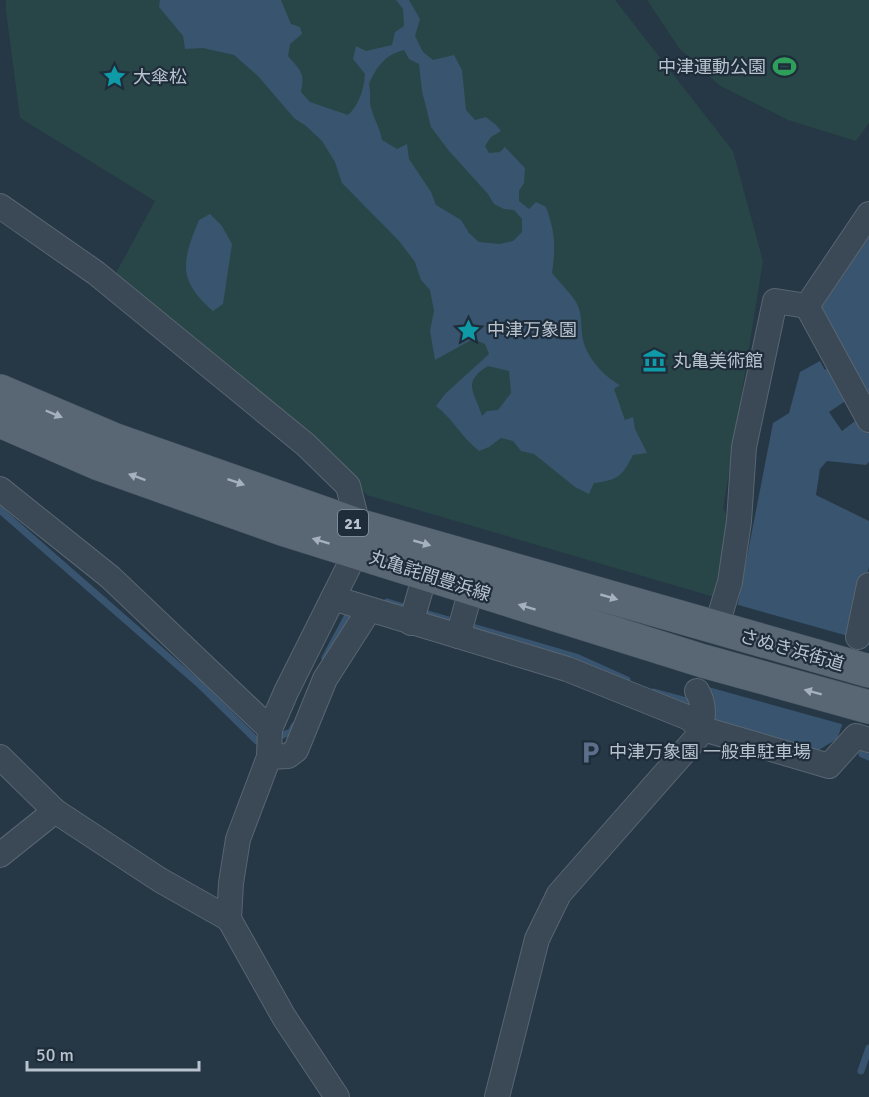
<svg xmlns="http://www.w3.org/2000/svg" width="869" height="1097" font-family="Signika,'Noto Sans JP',sans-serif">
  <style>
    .green { fill: #284647 }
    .water { fill: #38546e; fill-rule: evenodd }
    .pier { fill: #263746 }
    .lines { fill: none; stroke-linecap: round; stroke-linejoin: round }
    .stream { stroke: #38546e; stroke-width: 7 }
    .street-casing { stroke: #596672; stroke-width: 26 }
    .primary-casing { stroke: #475461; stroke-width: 34 }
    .street { stroke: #3b4855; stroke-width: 24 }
    .primary { stroke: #596775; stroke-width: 33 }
    .oneway { fill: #a5b1bc }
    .labels { text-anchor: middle; stroke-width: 4.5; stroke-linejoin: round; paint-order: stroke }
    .shield { fill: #1f2d3b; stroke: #8a96a2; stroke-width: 1.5 }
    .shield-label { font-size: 16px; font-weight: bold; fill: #b8c3ce }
    .poi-label { font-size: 18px; fill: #b8c3ce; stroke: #1f2d3b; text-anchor: start }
    .street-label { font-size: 18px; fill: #b8c3ce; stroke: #1f2d3b }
  </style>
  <rect width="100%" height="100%" fill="#263746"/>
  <g class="green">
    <polygon points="6,0 615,0 733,151 763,261 723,509 728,516 714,597 367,495 280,407 116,273 155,201 20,118 6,11"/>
    <polygon points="647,0 869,0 869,123 856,141 788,120 719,85 679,48"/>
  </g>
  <g class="water">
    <path d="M160,0H281L291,24L300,27L302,34L290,44L288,56C301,71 305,73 301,92L310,102L348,115C359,105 364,89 365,74L353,59L356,46L366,51L392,45L395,32L404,26L403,9L396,0H409L420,19L415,36L423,52L433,60L454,55L462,70L466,110L475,120L486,117L496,125L501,131L491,137L485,146L489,153L500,152L505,147L525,168L524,183L519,191V201L529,209L536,202L546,207C555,232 556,246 552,273C559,282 574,296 578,306C582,315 581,325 582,334C584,355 603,376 620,385L614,389L625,420L633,417L635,429L647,453L633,455C622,476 619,480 594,483L589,494L575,487L534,454L521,451L513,441L501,438L489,447L479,451C462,438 453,419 436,406L445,394L489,354L485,344L473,339L435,360L430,331L434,311L430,290L421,280L415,262L399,241L342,183L335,162L322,141L306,126L294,118L258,76L234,55L203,48L185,49L183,36L159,7ZM404,50L409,59L419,64L422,91L431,127L449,151L488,194L494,204L504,209L514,210L522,219V232L513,241L499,244L479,242L469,233L461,220L436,205L431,192L409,159L407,144L397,149L382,140C380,128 374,119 371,108C369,101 371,93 369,84C377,67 384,55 404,50ZM488,366L509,371L511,393L498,410L487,411L482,416C476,394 460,383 488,366Z"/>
    <path d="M210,214L222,226L232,244L223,304L213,311C177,280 182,261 199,220Z"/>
    <polygon points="869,227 869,403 818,301"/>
    <polygon points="820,361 825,370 831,365 850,398 829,412 842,431 859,418 869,433 869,462 866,465 827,461 820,469 816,495 869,521 869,567 862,594 843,723 837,739 817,751 710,724 707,687 738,603 773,423 789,413 800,372"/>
  </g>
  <polygon class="pier" points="735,604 855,638 845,725 705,686"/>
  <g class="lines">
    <g class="stream">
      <polyline points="0,510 199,684 257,741 280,736 291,732 294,726"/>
      <polyline points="387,602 576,657 627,680"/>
      <polyline points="325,658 352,608"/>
      <polyline points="653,692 697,704"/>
      <polyline points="862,754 869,757"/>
      <polyline points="861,1071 869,1048"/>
    </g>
    <defs>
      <g id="street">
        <polyline points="0,206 96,273 306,445 348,486 358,525 356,552 286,692 270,729 269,757 238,839 231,883 229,919 284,1017 337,1097"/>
        <polyline points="869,214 807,306 869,420"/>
        <polyline points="0,489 110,577 270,729"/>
        <polyline points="333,598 567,669 689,718 700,728 829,766 856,736 869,740"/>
        <polyline points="411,623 425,575"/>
        <polyline points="716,628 730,582 739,521 744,447 775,301 807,306"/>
        <polyline points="458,636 471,590"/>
        <polyline points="858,637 869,585"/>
        <polyline points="0,757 55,811 160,880 229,919"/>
        <polyline points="269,757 288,756 296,750 325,679 369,610"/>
        <polyline points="0,855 55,811"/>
        <path d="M497,1097L537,939L559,894L699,735C703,719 706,706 697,691"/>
      </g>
      <g id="primary">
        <polyline points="0,391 113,439 358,525 869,671"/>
        <polyline points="0,421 99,464 282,529 703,661 869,707"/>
      </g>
    </defs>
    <use href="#street" class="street-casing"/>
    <use href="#primary" class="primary-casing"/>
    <use href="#street" class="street"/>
    <use href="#primary" class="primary"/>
  </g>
  <defs><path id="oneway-solid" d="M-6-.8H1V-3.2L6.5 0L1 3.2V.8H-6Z" transform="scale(1.5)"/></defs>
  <g class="oneway">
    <use href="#oneway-solid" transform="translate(54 414) rotate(23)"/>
    <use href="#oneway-solid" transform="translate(137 477) rotate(-160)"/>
    <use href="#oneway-solid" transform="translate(236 482) rotate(19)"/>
    <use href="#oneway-solid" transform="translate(321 541) rotate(-163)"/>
    <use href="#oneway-solid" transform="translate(422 543) rotate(16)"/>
    <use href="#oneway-solid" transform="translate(609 597) rotate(16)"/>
    <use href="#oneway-solid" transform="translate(527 607) rotate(-163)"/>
    <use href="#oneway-solid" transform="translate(813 692) rotate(-165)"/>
  </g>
  <defs>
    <symbol id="stadium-bare" viewBox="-9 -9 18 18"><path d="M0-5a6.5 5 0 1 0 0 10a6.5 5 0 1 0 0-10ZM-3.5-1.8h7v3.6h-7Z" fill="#2e9e5b" stroke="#1f2d3b" stroke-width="2.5" paint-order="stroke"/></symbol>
    <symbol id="sight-bare" viewBox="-9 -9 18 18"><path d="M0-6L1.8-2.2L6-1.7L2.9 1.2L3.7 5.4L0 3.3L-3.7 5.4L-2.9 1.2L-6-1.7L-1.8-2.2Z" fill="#0f9aa8" stroke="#1f2d3b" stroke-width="2.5" paint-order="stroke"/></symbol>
    <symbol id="museum-bare" viewBox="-9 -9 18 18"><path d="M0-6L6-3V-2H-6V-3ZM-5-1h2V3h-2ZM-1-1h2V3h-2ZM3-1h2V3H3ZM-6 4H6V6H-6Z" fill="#0f9aa8" stroke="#1f2d3b" stroke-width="2.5" paint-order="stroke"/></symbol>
    <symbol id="parking-bare" viewBox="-9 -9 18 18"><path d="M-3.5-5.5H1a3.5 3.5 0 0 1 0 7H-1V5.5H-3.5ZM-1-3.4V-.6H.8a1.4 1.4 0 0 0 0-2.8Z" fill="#5c6f8a" stroke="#1f2d3b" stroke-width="2.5" paint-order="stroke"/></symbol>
  </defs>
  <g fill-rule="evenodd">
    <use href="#stadium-bare" x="768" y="50" width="33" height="33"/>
    <use href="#sight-bare" x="98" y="60" width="33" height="33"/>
    <use href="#sight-bare" x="452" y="314" width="33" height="33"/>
    <use href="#museum-bare" x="638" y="344" width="33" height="33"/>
    <use href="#parking-bare" x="574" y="736" width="33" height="33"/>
  </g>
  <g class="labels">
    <rect class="shield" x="338" y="510" width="30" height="26" rx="4.5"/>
    <g class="shield-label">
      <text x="353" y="529">21</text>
    </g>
    <g class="poi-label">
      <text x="766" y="73" text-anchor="end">中津運動公園</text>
      <text x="133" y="83">大傘松</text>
      <text x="487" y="336">中津万象園</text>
      <text x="673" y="367">丸亀美術館</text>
      <text x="609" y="758">中津万象園 一般車駐車場</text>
    </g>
    <g class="street-label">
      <text transform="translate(430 576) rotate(18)" y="6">丸亀詫間豊浜線</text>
      <text transform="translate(792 650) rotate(16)" y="6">さぬき浜街道</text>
    </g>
  </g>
  <path d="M27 1061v9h172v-9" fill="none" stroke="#b8c3ce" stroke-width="3"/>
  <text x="36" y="1061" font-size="18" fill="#b8c3ce" stroke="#1f2d3b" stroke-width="4.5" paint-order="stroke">50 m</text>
</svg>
